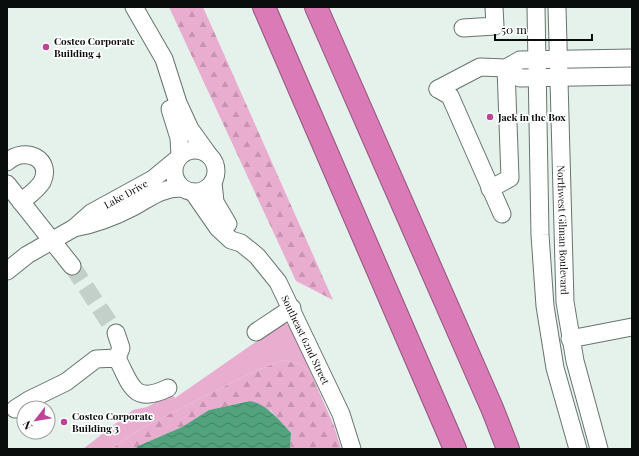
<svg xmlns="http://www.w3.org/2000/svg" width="639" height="456" font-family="'Playfair Display',serif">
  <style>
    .green { fill: #e9add0 }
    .forest { fill: url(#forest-firs) }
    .water { fill: url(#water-waves) }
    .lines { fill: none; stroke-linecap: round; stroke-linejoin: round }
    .minor-tunnel { stroke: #c3d0c9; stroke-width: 17; stroke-dasharray: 17 8; stroke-linecap: butt }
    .minor-casing { stroke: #68746e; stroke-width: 19 }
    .highway-casing { stroke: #91547b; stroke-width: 24 }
    .minor { stroke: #fff; stroke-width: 17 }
    .highway { stroke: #da7ab7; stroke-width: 22 }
    .poi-dot { fill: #bf4497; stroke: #fff; stroke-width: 1.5 }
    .labels { text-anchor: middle; stroke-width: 3.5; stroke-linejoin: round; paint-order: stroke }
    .poi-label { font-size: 10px; font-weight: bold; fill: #090d0b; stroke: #fff; text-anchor: start }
    .street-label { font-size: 10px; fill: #090d0b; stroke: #fff }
  </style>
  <defs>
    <pattern id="forest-firs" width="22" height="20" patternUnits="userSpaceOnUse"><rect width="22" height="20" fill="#e9add0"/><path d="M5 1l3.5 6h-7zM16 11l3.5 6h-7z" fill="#c694b1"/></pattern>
    <pattern id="water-waves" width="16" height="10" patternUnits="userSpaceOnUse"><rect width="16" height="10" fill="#51a27d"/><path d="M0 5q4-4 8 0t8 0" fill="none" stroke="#418265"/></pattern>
  </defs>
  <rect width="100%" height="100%" fill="#e4f2eb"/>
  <polygon class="green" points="283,323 293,326 308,357 310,371 299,364 284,360 253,372 142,428 111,449 83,449 133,410 147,407 172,394 175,398"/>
  <g class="forest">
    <polygon points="169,7 203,7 333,300 296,281"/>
    <polygon points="284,360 299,364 310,371 334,426 341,449 290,449 291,433 271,411 250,401 209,410 182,427 138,446 135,449 111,449 142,428 253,372"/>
  </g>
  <path class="water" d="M250,401C268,405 279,420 291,433L290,449H135L138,446L182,427L209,410Z"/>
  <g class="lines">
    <polyline class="minor-tunnel" points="72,266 116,333"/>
    <defs>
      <g id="minor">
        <polyline points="134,7 164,59 178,103 190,129 208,154"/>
        <polyline points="536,7 540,235 545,306 555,368 578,449"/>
        <path id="s1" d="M557,7L565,302L575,361L599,449"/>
        <polyline points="463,28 495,26 494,7"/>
        <polyline points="506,68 520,78 632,76"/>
        <polyline points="438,89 480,67 506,68 520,60 632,58"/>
        <polyline points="438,89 450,96 502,214"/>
        <polyline points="170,109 179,138 180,155"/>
        <circle cx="195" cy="171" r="21"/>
        <path d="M7,162C26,145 53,160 42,182C37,190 28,196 21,202"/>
        <polyline points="213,182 215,202 228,224"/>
        <polyline points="7,184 72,266"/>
        <polyline points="490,189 510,178 506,68"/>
        <path id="s2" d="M193,192L218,228L231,240L241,243L257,256L278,282L341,414L352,449"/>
        <path d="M74,228C96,224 114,217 133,207C150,198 161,188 181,188"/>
        <path id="s3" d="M7,271L27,255L74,228L91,213L153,179L176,160"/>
        <polyline points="256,332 292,308"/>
        <polyline points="116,333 121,348 117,358"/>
        <polyline points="570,339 632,327"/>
        <path d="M15,409L29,400L66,382L96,359L117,358C131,385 133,405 168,388"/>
      </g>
      <g id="highway">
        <polyline points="264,7 455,449"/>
        <polyline points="316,7 492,408 508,449"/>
      </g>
    </defs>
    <use href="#minor" class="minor-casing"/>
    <use href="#highway" class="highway-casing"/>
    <use href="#minor" class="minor"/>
    <use href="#highway" class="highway"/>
  </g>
  <g class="poi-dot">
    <circle cx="46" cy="47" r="4"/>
    <circle cx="490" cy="117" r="4"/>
    <circle cx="64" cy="422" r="4"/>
  </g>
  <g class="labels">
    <g class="poi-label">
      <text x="54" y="45">Costco Corporate<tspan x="54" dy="12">Building 4</tspan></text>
      <text x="498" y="121">Jack in the Box</text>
      <text x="72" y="420">Costco Corporate<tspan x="72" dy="12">Building 3</tspan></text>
    </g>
    <g class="street-label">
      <text dy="4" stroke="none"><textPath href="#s3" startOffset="142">Lake Drive</textPath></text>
      <text dy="4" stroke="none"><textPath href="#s1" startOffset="223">Northwest Gilman Boulevard</textPath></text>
      <text dy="4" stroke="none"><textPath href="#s2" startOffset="190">Southeast 62nd Street</textPath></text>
    </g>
  </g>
  <rect width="639" height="456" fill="none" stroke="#090d0b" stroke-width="16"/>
  <g transform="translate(36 420) rotate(239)"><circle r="19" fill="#ffffff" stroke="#9d9e9d"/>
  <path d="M0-3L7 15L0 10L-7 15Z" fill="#bf4497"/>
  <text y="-6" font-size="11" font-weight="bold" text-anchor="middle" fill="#090d0b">N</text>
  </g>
  <path d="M495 34v6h97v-6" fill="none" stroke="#090d0b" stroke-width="2"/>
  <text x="501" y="34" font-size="12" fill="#090d0b" stroke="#ffffff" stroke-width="3" paint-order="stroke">50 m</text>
</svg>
